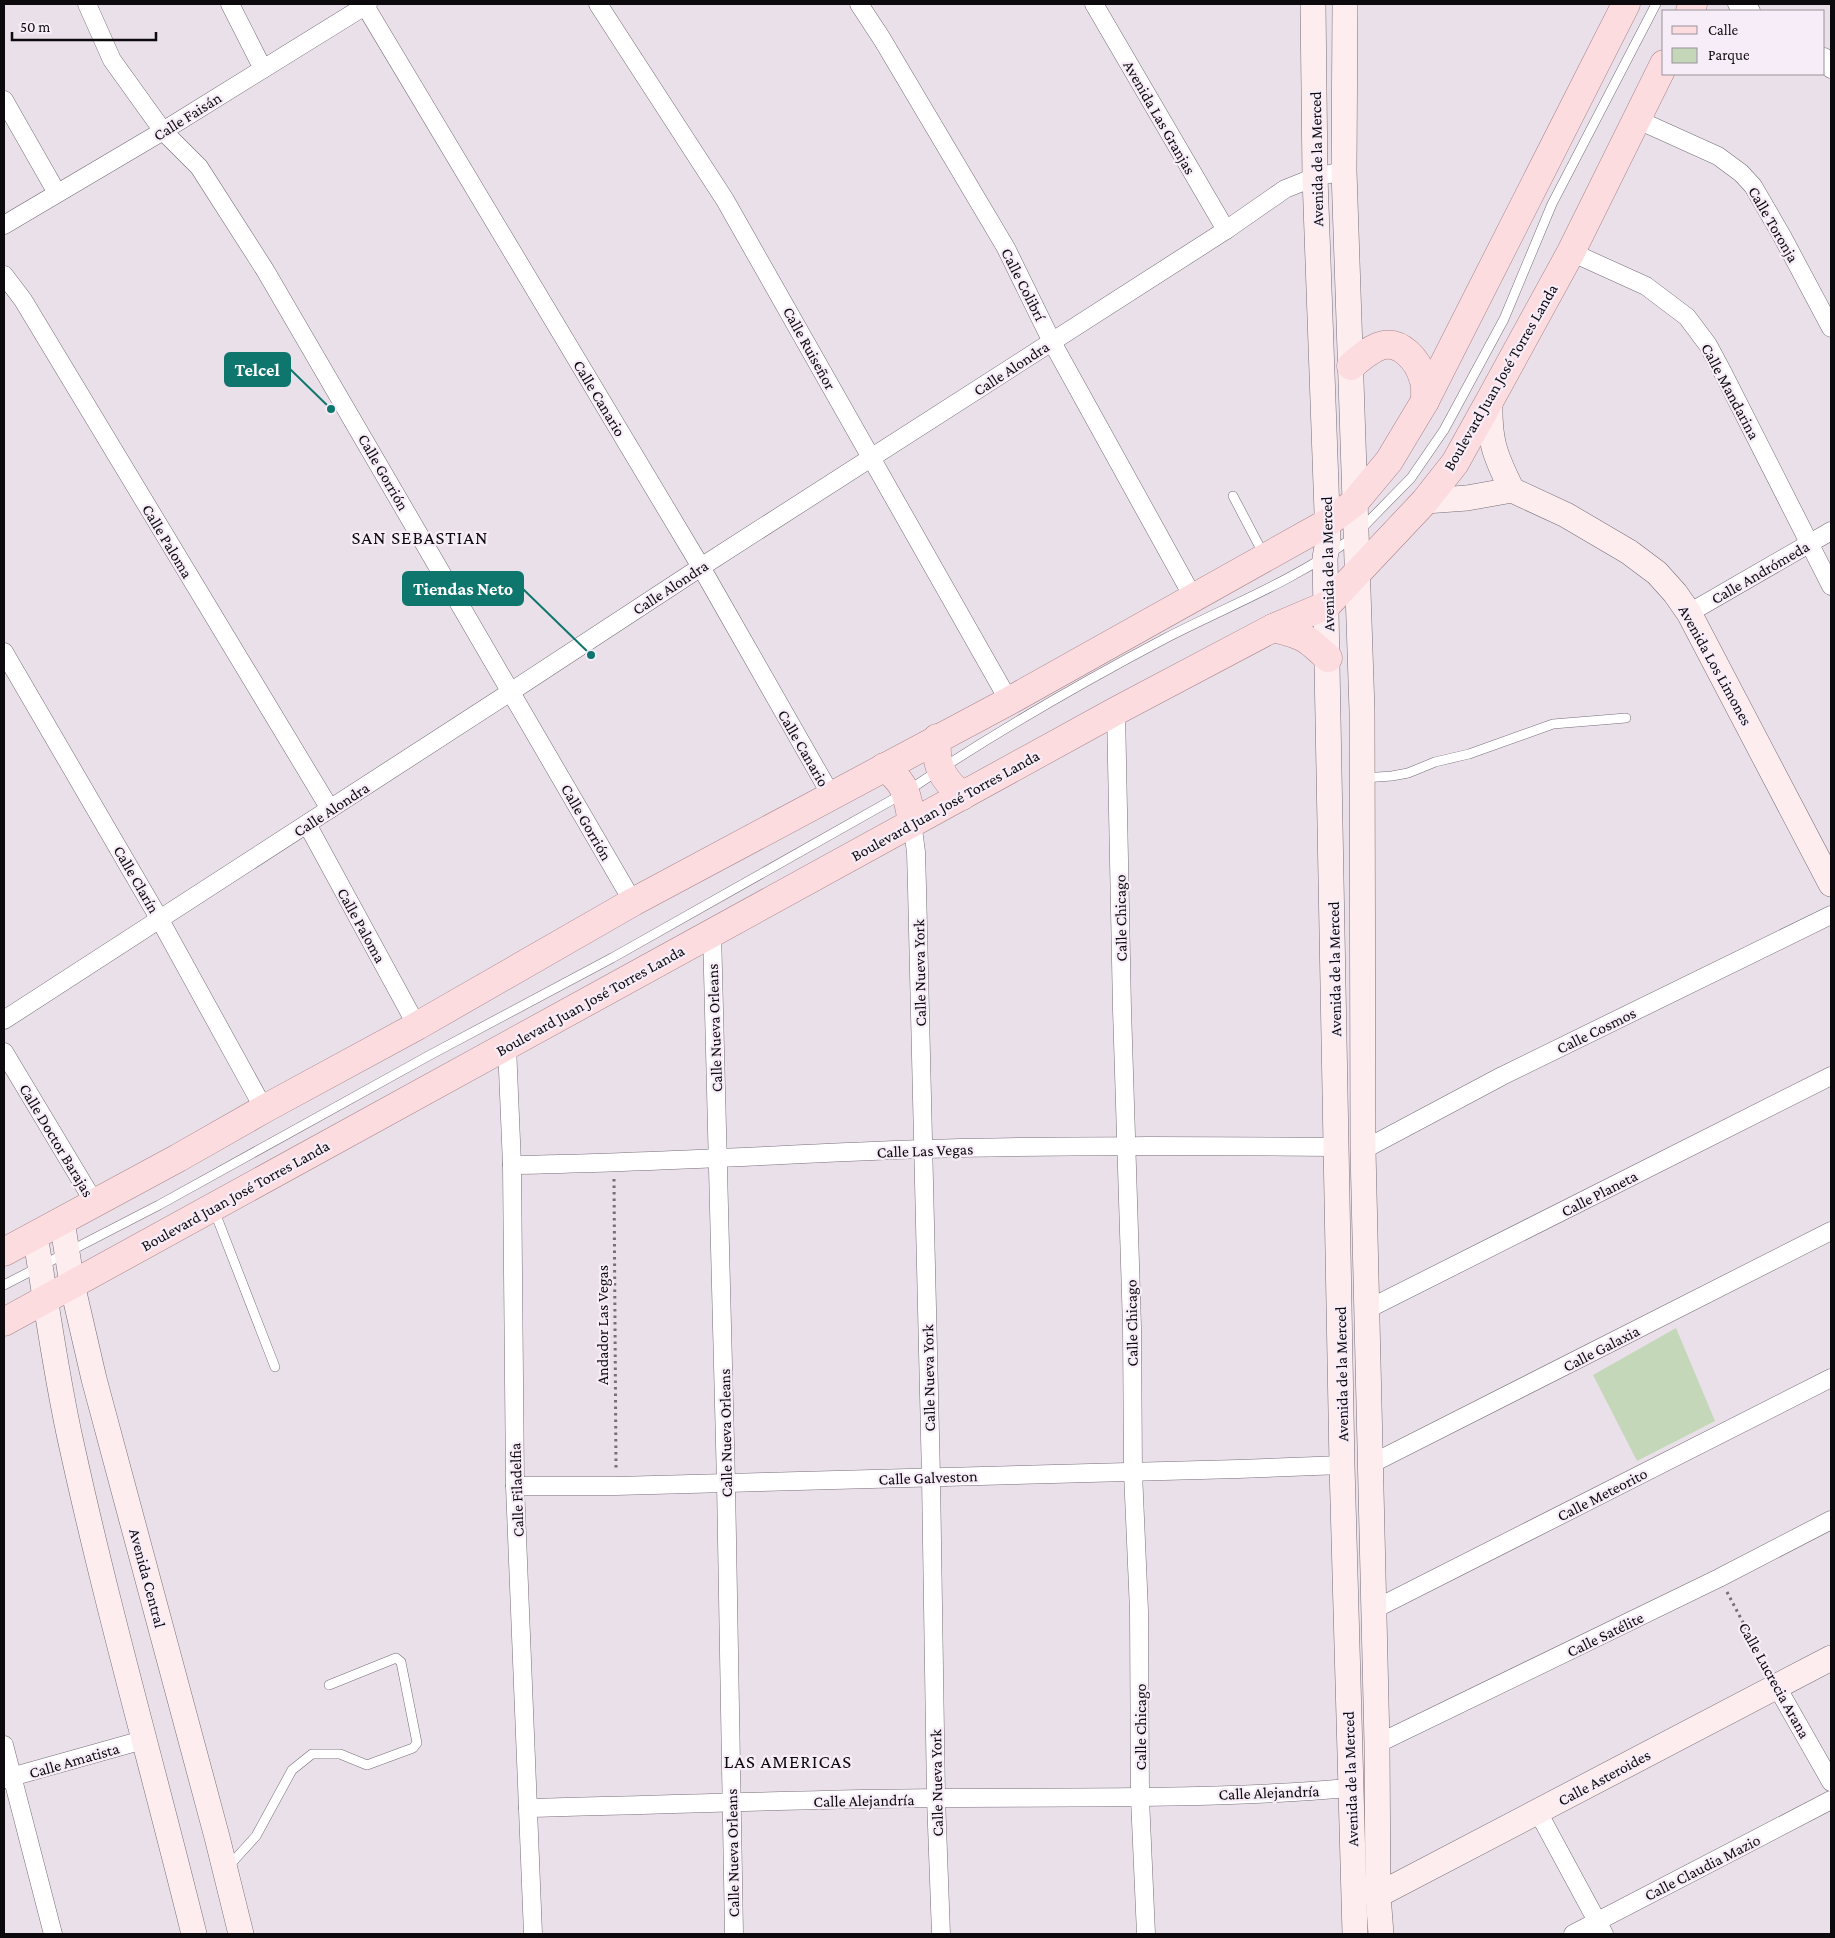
<svg xmlns="http://www.w3.org/2000/svg" width="1835" height="1938" font-family="'Crimson Pro',serif">
  <style>
    .green { fill: #c4d8b9 }
    .lines { fill: none; stroke-linecap: round; stroke-linejoin: round }
    .lane-casing { stroke: #776e78; stroke-width: 10 }
    .street-casing { stroke: #776e78; stroke-width: 19 }
    .secondary-casing { stroke: #776e78; stroke-width: 26 }
    .primary-casing { stroke: #a88388; stroke-width: 29 }
    .path { stroke: #746e75; stroke-width: 3; stroke-dasharray: 2.5 4; stroke-linecap: butt }
    .lane { stroke: #fff; stroke-width: 9 }
    .street { stroke: #fff; stroke-width: 18 }
    .secondary { stroke: #feedef; stroke-width: 25 }
    .primary { stroke: #fddcdf; stroke-width: 28 }
    .labels { text-anchor: middle; stroke-width: 4.5; stroke-linejoin: round; paint-order: stroke }
    .street-label { font-size: 16px; fill: #0d0a0e; stroke: #f7edf8 }
    .quarter-label { font-size: 19px; letter-spacing: 1px; fill: #0d0a0e; stroke: #f7edf8 }
    .leader { fill: none; stroke: #0f766e; stroke-width: 2 }
    .callout-dot { fill: #0f766e; stroke: #f7edf8; stroke-width: 2 }
    .callout { fill: #0f766e; stroke: #0f766e; stroke-width: 2 }
    .callout-label { font-size: 18px; text-anchor: middle; font-weight: bold; fill: #fff }
  </style>
  <rect width="100%" height="100%" fill="#eae0ea"/>
  <polygon class="green" points="1676,1328 1715,1421 1637,1461 1593,1375"/>
  <g class="lines">
    <defs>
      <g id="lane">
        <polyline points="1233,496 1264,555"/>
        <polyline points="1361,529 1411,478 1444,430 1504,319 1552,204 1656,4"/>
        <polyline points="1363,778 1392,776 1408,773 1435,762 1469,754 1553,724 1626,718"/>
        <polyline points="214,1210 275,1367"/>
        <path d="M4,1285L159,1205L430,1055L612,958L906,792C989,736 1077,685 1166,638C1228,606 1296,580 1352,538"/>
        <polyline points="227,1868 256,1836 292,1770 312,1754 340,1754 367,1765 413,1748 417,1743 401,1662 396,1658 329,1685"/>
      </g>
      <g id="street">
        <polyline points="87,4 112,60 163,131 199,167 265,270 633,902"/>
        <polyline points="230,4 263,69"/>
        <polyline points="364,4 701,567 831,795"/>
        <polyline points="598,4 725,200 1009,701"/>
        <polyline points="859,4 882,39 1006,248 1052,342 1193,597"/>
        <polyline points="1094,4 1226,230"/>
        <polyline points="1737,4 1751,11"/>
        <polyline points="1824,57 1831,69"/>
        <polyline points="4,100 57,193"/>
        <polyline points="1636,119 1718,156 1741,173 1753,186 1782,236 1831,328"/>
        <polyline points="4,225 163,131 368,4"/>
        <polyline points="1571,252 1646,286 1687,317 1708,345 1722,371 1831,586"/>
        <polyline points="4,275 23,300 330,809"/>
        <polyline points="1689,613 1831,531"/>
        <polyline points="4,652 160,920 264,1109"/>
        <polyline points="1116,711 1122,1009 1132,1327 1133,1472 1139,1611 1140,1798 1146,1934"/>
        <polyline points="912,822 916,852 917,887 931,1477 936,1798 941,1934"/>
        <polyline points="307,824 417,1026"/>
        <polyline points="712,932 726,1483 734,1934"/>
        <polyline points="4,1020 512,691 701,567 1226,230 1285,189 1315,177 1344,171"/>
        <polyline points="507,1046 512,1165 515,1486 533,1934"/>
        <polyline points="4,1052 94,1202"/>
        <polyline points="1363,1150 1502,1076 1831,915"/>
        <path d="M512,1165C649,1163 786,1154 922,1149C1061,1145 1199,1146 1337,1147"/>
        <polyline points="1366,1310 1831,1076"/>
        <polyline points="1371,1464 1831,1231"/>
        <polyline points="515,1486 616,1486 1238,1469 1342,1465"/>
        <polyline points="1373,1610 1831,1378"/>
        <polyline points="1777,1687 1831,1782"/>
        <polyline points="1377,1744 1719,1578 1831,1520"/>
        <polyline points="4,1745 53,1934"/>
        <polyline points="4,1779 143,1740"/>
        <path d="M528,1808C665,1805 801,1799 937,1798C1074,1797 1212,1800 1349,1788"/>
        <polyline points="1538,1812 1604,1934"/>
        <polyline points="1573,1934 1831,1800"/>
      </g>
      <g id="secondary">
        <polyline points="1313,4 1315,177 1328,541 1325,558 1342,1465 1355,1934"/>
        <polyline points="1345,4 1344,171 1362,711 1363,1150 1377,1744 1378,1895 1381,1934"/>
        <path d="M1490,400C1489,440 1494,454 1512,490"/>
        <polyline points="1425,501 1467,498 1512,490 1566,515 1629,552 1657,573 1675,593 1689,613 1831,884"/>
        <polyline points="62,1221 72,1284 94,1379 217,1837 241,1934"/>
        <path d="M35,1235C47,1306 56,1377 72,1447C108,1611 154,1772 194,1934"/>
        <polyline points="1378,1895 1831,1658"/>
      </g>
      <g id="primary">
        <polyline points="1690,11 1693,4"/>
        <path d="M1351,366C1360,358 1369,350 1380,346C1401,339 1418,361 1423,378C1426,385 1425,394 1425,401"/>
        <path d="M1273,628C1303,635 1306,637 1328,658"/>
        <path d="M937,738C935,765 941,777 962,796"/>
        <path d="M884,767C907,784 907,795 912,822"/>
        <polyline points="4,1252 178,1158 264,1109 417,1026 633,902 1009,701 1327,523 1354,503 1389,461 1425,401 1626,4"/>
        <polyline points="4,1322 1116,711 1273,628 1327,605 1425,501 1455,463 1490,400 1571,252 1664,64"/>
      </g>
    </defs>
    <use href="#lane" class="lane-casing"/>
    <use href="#street" class="street-casing"/>
    <use href="#secondary" class="secondary-casing"/>
    <use href="#primary" class="primary-casing"/>
    <g class="path">
      <polyline points="614,1179 616,1468"/>
      <polyline points="1727,1592 1767,1668"/>
    </g>
    <use href="#lane" class="lane"/>
    <use href="#street" class="street"/>
    <use href="#secondary" class="secondary"/>
    <use href="#primary" class="primary"/>
  </g>
  <g class="labels">
    <g class="street-label">
      <text transform="translate(187 116) rotate(-32)" y="6">Calle Faisán</text>
      <text transform="translate(1160 117) rotate(60)" y="6">Avenida Las Granjas</text>
      <text transform="translate(1316 159) rotate(-91)" y="6">Avenida de la Merced</text>
      <text transform="translate(1774 224) rotate(60)" y="6">Calle Toronja</text>
      <text transform="translate(1024 284) rotate(63)" y="6">Calle Colibrí</text>
      <text transform="translate(810 348) rotate(61)" y="6">Calle Ruiseñor</text>
      <text transform="translate(1011 368) rotate(-33)" y="6">Calle Alondra</text>
      <text transform="translate(1500 377) rotate(-60)" y="6">Boulevard Juan José Torres Landa</text>
      <text transform="translate(1731 391) rotate(62)" y="6">Calle Mandarina</text>
      <text transform="translate(600 398) rotate(59)" y="6">Calle Canario</text>
      <text transform="translate(384 472) rotate(60)" y="6">Calle Gorrión</text>
      <text transform="translate(168 541) rotate(59)" y="6">Calle Paloma</text>
      <text transform="translate(1327 564) rotate(-91)" y="6">Avenida de la Merced</text>
      <text transform="translate(1760 572) rotate(-30)" y="6">Calle Andrómeda</text>
      <text transform="translate(670 587) rotate(-33)" y="6">Calle Alondra</text>
      <text transform="translate(1716 665) rotate(61)" y="6">Avenida Los Limones</text>
      <text transform="translate(804 748) rotate(60)" y="6">Calle Canario</text>
      <text transform="translate(945 805) rotate(-29)" y="6">Boulevard Juan José Torres Landa</text>
      <text transform="translate(331 809) rotate(-33)" y="6">Calle Alondra</text>
      <text transform="translate(587 822) rotate(60)" y="6">Calle Gorrión</text>
      <text transform="translate(137 879) rotate(60)" y="6">Calle Clarín</text>
      <text transform="translate(1120 918) rotate(-91)" y="6">Calle Chicago</text>
      <text transform="translate(362 925) rotate(61)" y="6">Calle Paloma</text>
      <text transform="translate(1334 969) rotate(-91)" y="6">Avenida de la Merced</text>
      <text transform="translate(919 973) rotate(-91)" y="6">Calle Nueva York</text>
      <text transform="translate(590 1000) rotate(-29)" y="6">Boulevard Juan José Torres Landa</text>
      <text transform="translate(714 1028) rotate(-92)" y="6">Calle Nueva Orleans</text>
      <text transform="translate(1596 1030) rotate(-26)" y="6">Calle Cosmos</text>
      <text transform="translate(57 1140) rotate(59)" y="6">Calle Doctor Barajas</text>
      <text transform="translate(925 1150) rotate(-2)" y="6">Calle Las Vegas</text>
      <text transform="translate(1599 1193) rotate(-27)" y="6">Calle Planeta</text>
      <text transform="translate(235 1195) rotate(-29)" y="6">Boulevard Juan José Torres Landa</text>
      <text transform="translate(1131 1323) rotate(-91)" y="6">Calle Chicago</text>
      <text transform="translate(602 1325) rotate(-90)" y="6">Andador Las Vegas</text>
      <text transform="translate(1601 1348) rotate(-27)" y="6">Calle Galaxia</text>
      <text transform="translate(1341 1374) rotate(-91)" y="6">Avenida de la Merced</text>
      <text transform="translate(928 1378) rotate(-91)" y="6">Calle Nueva York</text>
      <text transform="translate(725 1433) rotate(-91)" y="6">Calle Nueva Orleans</text>
      <text transform="translate(928 1477) rotate(-2)" y="6">Calle Galveston</text>
      <text transform="translate(516 1490) rotate(-92)" y="6">Calle Filadelfia</text>
      <text transform="translate(1602 1494) rotate(-27)" y="6">Calle Meteorito</text>
      <text transform="translate(148 1578) rotate(75)" y="6">Avenida Central</text>
      <text transform="translate(1605 1634) rotate(-26)" y="6">Calle Satélite</text>
      <text transform="translate(1775 1680) rotate(61)" y="6">Calle Lucrecia Arana</text>
      <text transform="translate(1140 1727) rotate(-90)" y="6">Calle Chicago</text>
      <text transform="translate(74 1760) rotate(-16)" y="6">Calle Amatista</text>
      <text transform="translate(1604 1777) rotate(-28)" y="6">Calle Asteroides</text>
      <text transform="translate(1350 1779) rotate(-92)" y="6">Avenida de la Merced</text>
      <text transform="translate(936 1783) rotate(-91)" y="6">Calle Nueva York</text>
      <text transform="translate(1269 1792) rotate(-2)" y="6">Calle Alejandría</text>
      <text transform="translate(864 1800) rotate(-1)" y="6">Calle Alejandría</text>
      <text transform="translate(732 1853) rotate(-91)" y="6">Calle Nueva Orleans</text>
      <text transform="translate(1702 1867) rotate(-27)" y="6">Calle Claudia Mazio</text>
    </g>
    <g class="quarter-label">
      <text x="420" y="544">SAN SEBASTIAN</text>
      <text x="788" y="1768">LAS AMERICAS</text>
    </g>
  </g>
  <path class="leader" d="M331 409L290 369M591 655L523 589"/>
  <g class="callout-dot">
    <circle cx="331" cy="409" r="5"/>
    <circle cx="591" cy="655" r="5"/>
  </g>
  <g class="callout">
    <rect x="225" y="353" width="65" height="33" rx="5"/>
    <rect x="403" y="572" width="120" height="33" rx="5"/>
  </g>
  <g class="callout-label">
    <text x="257" y="376">Telcel</text>
    <text x="463" y="595">Tiendas Neto</text>
  </g>
  <rect width="1835" height="1938" fill="none" stroke="#0d0a0e" stroke-width="10"/>
  <rect x="1662" y="10" width="162" height="65" fill="#f7edf8" stroke="#99929a"/>
  <rect x="1672" y="26" width="25" height="8" fill="#fddcdf" stroke="#99929a"/>
  <text x="1708" y="35" font-size="15" fill="#0d0a0e">Calle</text>
  <rect x="1672" y="48" width="25" height="15" fill="#c4d8b9" stroke="#99929a"/>
  <text x="1708" y="60" font-size="15" fill="#0d0a0e">Parque</text>
  <path d="M12 32v8h144v-8" fill="none" stroke="#0d0a0e" stroke-width="2.5"/>
  <text x="20" y="32" font-size="15" fill="#0d0a0e" stroke="#f7edf8" stroke-width="4" paint-order="stroke">50 m</text>
</svg>
